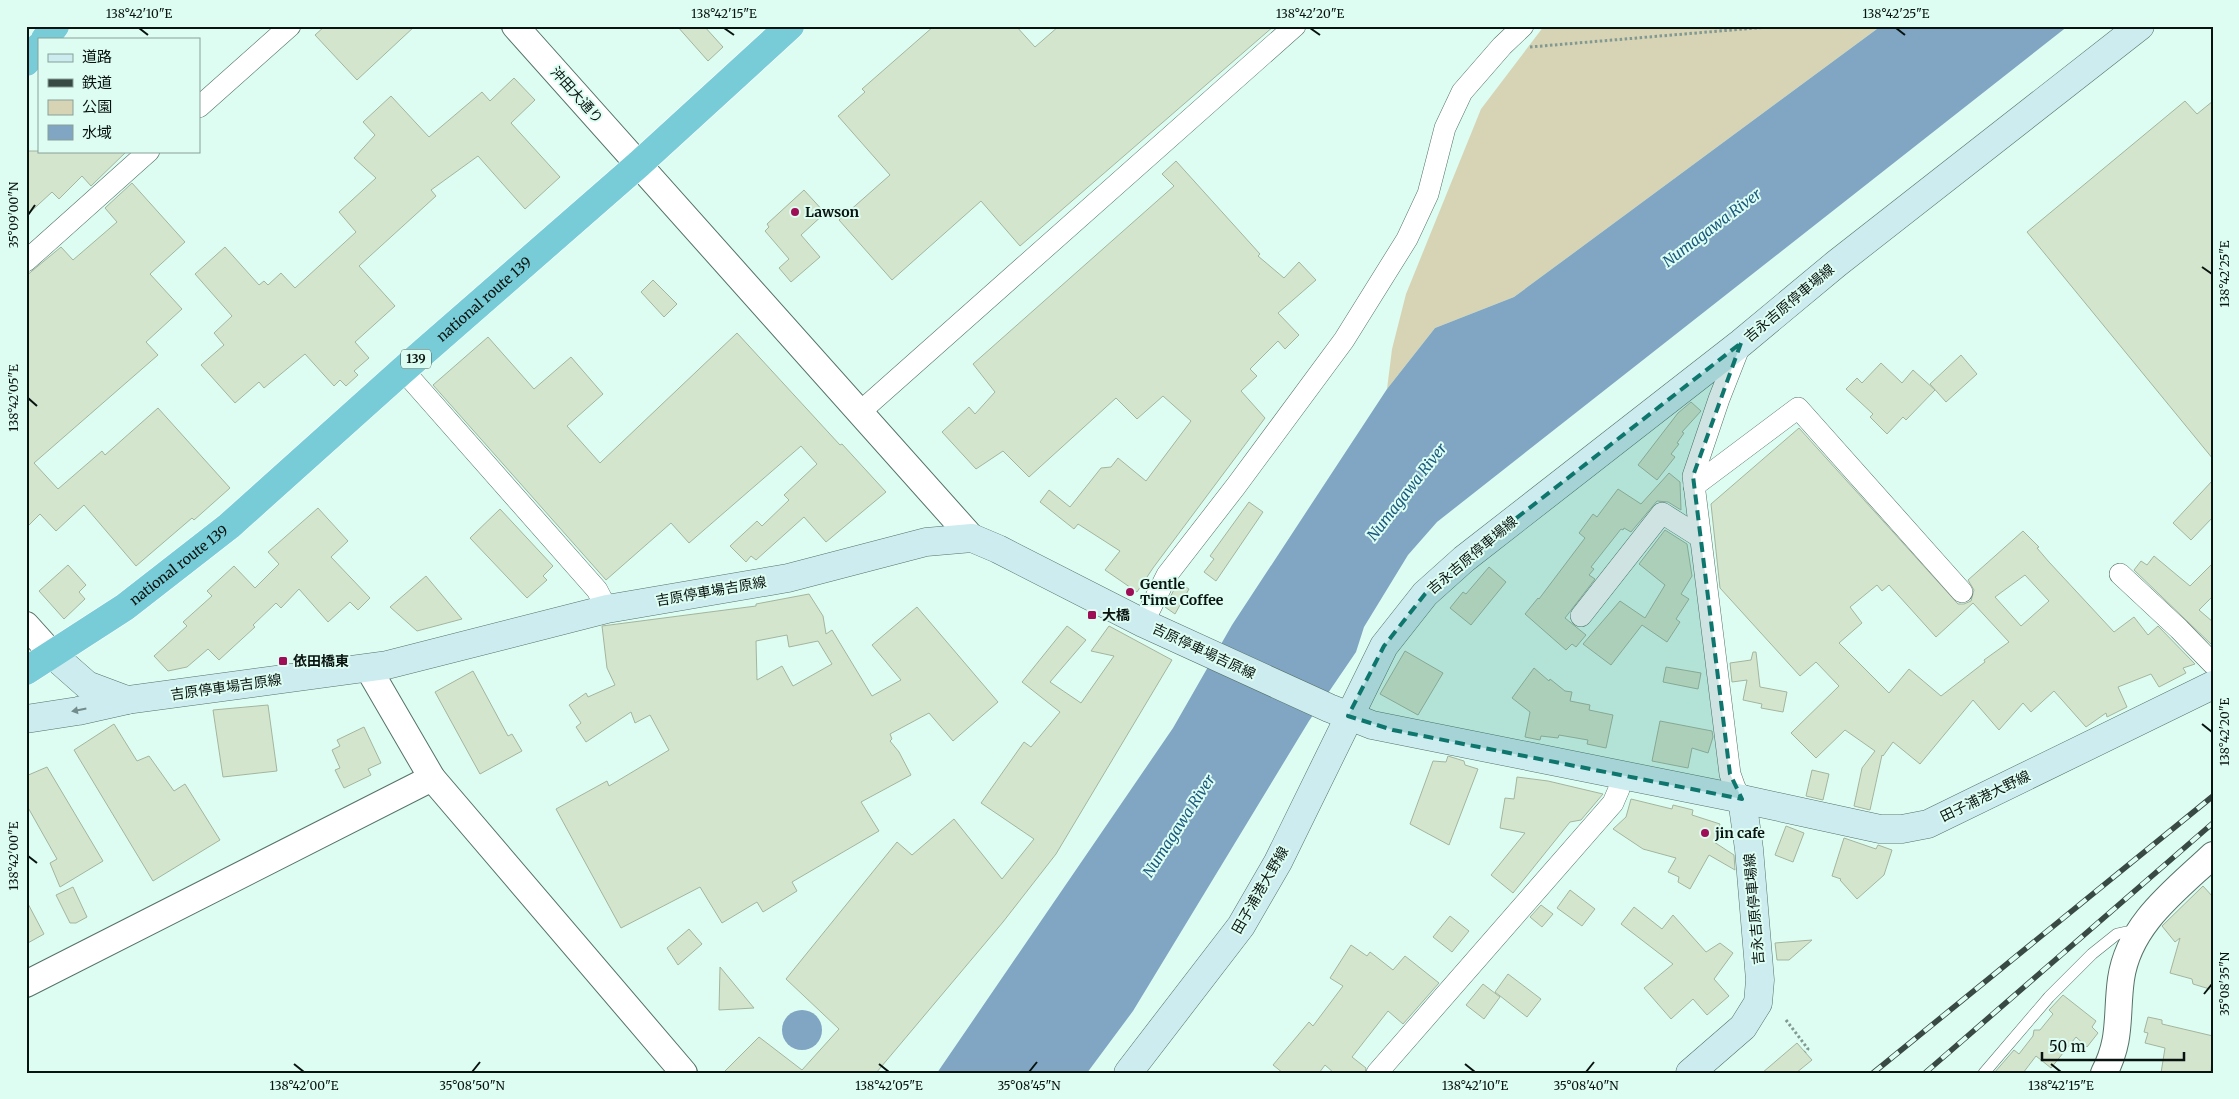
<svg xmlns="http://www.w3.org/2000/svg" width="2239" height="1099" font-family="Merriweather,'Noto Sans JP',serif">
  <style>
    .green { fill: #d7d4b6 }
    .water { fill: #80a6c3 }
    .building { fill: #d4e5ce; stroke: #a4b59e; fill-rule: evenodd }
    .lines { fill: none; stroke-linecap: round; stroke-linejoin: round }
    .service-casing { stroke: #567268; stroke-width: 12 }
    .minor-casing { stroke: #567268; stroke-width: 22 }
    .tertiary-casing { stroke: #567268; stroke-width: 28 }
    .secondary-casing { stroke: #567268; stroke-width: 29 }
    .trunk-casing { stroke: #fff; stroke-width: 29 }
    .path { stroke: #829991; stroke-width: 3; stroke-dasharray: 2.5 2.5; stroke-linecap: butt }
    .service { stroke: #fff; stroke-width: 11 }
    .minor { stroke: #fff; stroke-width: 21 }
    .tertiary { stroke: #fff; stroke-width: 26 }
    .secondary { stroke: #ccecf0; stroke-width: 28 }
    .trunk { stroke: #78ccd7; stroke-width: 28 }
    .rail-casing { stroke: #394943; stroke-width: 5.5 }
    .rail { stroke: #ddfdf2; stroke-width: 4; stroke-dasharray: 11; stroke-linecap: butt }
    .oneway { fill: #748b8b }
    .marked { fill: #0f766e; fill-opacity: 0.2; stroke: #0f766e; stroke-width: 4; stroke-dasharray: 10 6; stroke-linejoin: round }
    .ticks { fill: none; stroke: #091410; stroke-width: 2 }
    .poi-dot { fill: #9f0d56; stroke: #ddfdf2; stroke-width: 2 }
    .labels { text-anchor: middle; stroke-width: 4; stroke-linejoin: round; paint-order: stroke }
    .shield { fill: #ddfdf2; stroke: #495a54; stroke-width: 1 }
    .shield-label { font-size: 12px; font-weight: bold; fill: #091410 }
    .street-label { font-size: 14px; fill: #091410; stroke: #ddfdf2 }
    .poi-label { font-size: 14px; font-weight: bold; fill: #091410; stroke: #ddfdf2; text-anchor: start }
    .water-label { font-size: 15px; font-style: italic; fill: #19577e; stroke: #ddfdf2 }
    .neatline { fill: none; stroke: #091410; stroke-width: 2 }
    .ticks-label { font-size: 12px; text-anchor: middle; fill: #091410 }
  </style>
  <rect width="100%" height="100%" fill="#ddfdf2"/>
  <polygon class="green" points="1544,26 1881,26 1514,297 1435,328 1387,389 1392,349 1406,294 1481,109"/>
  <g class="water">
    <polygon points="1881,26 2068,26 1437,522 1408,555 1364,627 1356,652 1309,721 1133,1011 1087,1073 937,1073 1173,728 1232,625 1387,389 1435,328 1514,297"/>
    <circle cx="802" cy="1030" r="20"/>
  </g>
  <g class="building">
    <polygon points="325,26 415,26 357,80 315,35"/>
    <polygon points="677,26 704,26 723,47 708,61"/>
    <polygon points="934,26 1016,26 1035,47 1059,26 1274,26 1020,246 981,201 892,280 839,220 890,175 838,116 865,92 862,89"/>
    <polygon points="514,78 535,100 511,123 560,177 525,209 478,156 431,190 436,196 359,266 395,306 355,342 369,358 354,371 358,375 346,386 340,380 334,386 305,354 264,388 259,382 235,403 201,365 224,345 214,333 232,316 195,274 225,247 259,285 264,281 268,285 281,273 295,288 356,232 339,212 376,178 354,158 375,135 363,122 391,96 429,137 482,92 490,101"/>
    <polygon points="2185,101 2197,114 2213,101 2213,459 2027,232"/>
    <polygon points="26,151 127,151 91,186 82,176 59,199 52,192 26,216"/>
    <polygon points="1176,161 1260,254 1258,256 1284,278 1299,262 1316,280 1278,313 1299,335 1285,349 1278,341 1250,369 1257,376 1241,391 1265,418 1153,568 1137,592 1105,570 1120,551 1078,524 1074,529 1040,502 1049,490 1070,507 1101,468 1111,467 1118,458 1146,481 1191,421 1163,396 1137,419 1116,398 1029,477 1003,451 976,469 942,432 969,407 975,414 995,392 973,364 1174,186 1162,174"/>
    <polygon points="132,183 185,242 150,274 182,309 146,342 158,355 34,463 58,489 102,451 105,455 158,408 230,488 194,520 192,518 136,566 84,505 56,531 40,514 26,528 26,276 61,247 73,260 117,222 105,208"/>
    <polygon points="804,190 825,213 801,235 820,257 791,282 779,268 789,259 765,231 769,227 767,224"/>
    <polygon points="653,280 677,304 664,317 641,292"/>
    <polygon points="737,333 840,445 842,444 886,492 826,542 804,517 756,560 751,556 746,562 730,546 757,521 762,526 789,500 784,495 817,464 801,446 689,543 671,523 606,580 433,385 488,337 534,389 571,357 603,394 567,426 600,463"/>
    <polygon points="1961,355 1977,374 1946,402 1930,384"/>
    <polygon points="1881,363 1902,383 1913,370 1935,390 1906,420 1903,417 1887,434 1870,417 1873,414 1846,389 1857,378 1862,383"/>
    <polygon points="1691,402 1701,411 1682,432 1684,433 1677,443 1679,444 1671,454 1675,457 1657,480 1638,465 1678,413"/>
    <path d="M1799,428L1958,604H1964L1971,601L1974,590L1968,580L2023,531L2039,547L2037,548L2049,562L2114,632L2134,617L2148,635L2158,626L2195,664L2183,668L2186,673L2159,687L2151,674L2118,687L2127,707L2107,717L2106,713L2086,727L2054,691L2031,712L2023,703L1999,730L1973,700L1920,764L1893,742L1883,756L1882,755L1870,810L1854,806L1862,768L1875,751L1845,730L1816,758L1791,733L1839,686L1816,662L1800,676L1720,588L1711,504ZM2025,575L2049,601L2021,626L1995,597ZM1877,585L1882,591L1889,585L1936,637L1973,603L2009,642L1984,660L1985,662L1941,696L1909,669L1889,693L1839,643L1862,623L1850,607Z"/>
    <polygon points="1669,473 1680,482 1681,510 1668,502 1657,501 1631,532 1624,528 1623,530 1621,529 1591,567 1594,569 1589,575 1595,579 1565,618 1586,635 1576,647 1572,644 1566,650 1525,614 1538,598 1539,599 1585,538 1579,533 1593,514 1597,517 1618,489 1641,504"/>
    <polygon points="2213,480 2213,517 2191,540 2173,523"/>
    <polygon points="1249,502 1263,512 1216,581 1204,572 1214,559 1210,556"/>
    <polygon points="318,508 348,541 331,557 370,598 358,610 350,602 328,622 299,589 281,608 276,603 253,625 255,627 219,660 208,649 187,667 168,671 154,656 187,626 183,622 212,596 207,591 234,566 255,588 279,564 268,552"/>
    <polygon points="500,509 553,566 543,576 547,580 527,598 470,538"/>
    <polygon points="1665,530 1687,544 1692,576 1681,594 1689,599 1676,619 1680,622 1667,642 1642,625 1611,665 1583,644 1620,601 1645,618 1665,585 1639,564"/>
    <polygon points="2154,556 2190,586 2213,563 2213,596 2199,610 2213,622 2213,646 2134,570 2141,561 2147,565"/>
    <polygon points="68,565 86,585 79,592 85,599 64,619 39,591"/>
    <polygon points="1489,567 1506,582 1471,625 1450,608 1463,592 1466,594"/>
    <polygon points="426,576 462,619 417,631 390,607"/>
    <polygon points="1178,582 1189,589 1175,614 1165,607"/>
    <path d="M809,594L823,616L826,634L832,630L872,696L901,680L872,645L917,607L998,702L953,741L929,713L890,734L892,739L890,741L899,752L911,775L861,802L879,831L792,882L797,891L763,912L757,902L722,923L700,887L621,928L556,809L607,781L609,786L669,750L650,715L635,723L631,712L586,742L576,727L581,723L569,705L586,693L588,697L615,685L607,668L602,626L756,606V604ZM787,635L789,647L818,641L832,664L793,686L782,666L757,680L756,641Z"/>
    <polygon points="1067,626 1086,640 1050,682 1081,703 1114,656 1091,651 1109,626 1172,660 1056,854 1003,922 876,1073 723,1073 759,1037 802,1070 839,1029 786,979 897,842 912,855 954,819 1002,879 1034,839 981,803 1024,742 1031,747 1060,712 1022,682"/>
    <polygon points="1405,651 1443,673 1418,715 1380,694"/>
    <polygon points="1753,652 1756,652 1760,687 1787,692 1783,712 1761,708 1762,704 1743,700 1747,680 1732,682 1730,663 1751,660"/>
    <polygon points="1666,667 1701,673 1698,689 1663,682"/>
    <polygon points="1534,668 1549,681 1550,679 1565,691 1572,692 1570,701 1590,705 1589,710 1613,715 1606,748 1587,744 1588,740 1559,735 1558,738 1541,736 1540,740 1525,737 1530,712 1512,698"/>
    <polygon points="473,671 508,736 512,734 522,751 480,774 435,692"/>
    <polygon points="268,705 277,771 223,777 213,710"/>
    <polygon points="1660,721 1712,731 1713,737 1708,753 1692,748 1688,768 1652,761"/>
    <polygon points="114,724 137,761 149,756 174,791 185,784 220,840 153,881 74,750"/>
    <polygon points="364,727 381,763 368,769 371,775 344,788 335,770 340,768 332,750 340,746 337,740"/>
    <polygon points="1448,756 1464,761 1465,765 1478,769 1449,845 1410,824 1433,761 1446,762"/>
    <polygon points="47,767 103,861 60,887 50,863 57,859 26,804 26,776"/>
    <polygon points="1812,770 1829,774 1823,800 1806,796"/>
    <polygon points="1517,777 1548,781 1603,794 1581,820 1570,822 1513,893 1491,875 1525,833 1500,828 1505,798 1514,799"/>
    <polygon points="1631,799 1672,809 1673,805 1693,810 1692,815 1720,824 1714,842 1734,855 1735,870 1709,855 1690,889 1678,882 1679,877 1668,872 1676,858 1643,849 1613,829 1626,817"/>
    <polygon points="1786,826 1804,833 1793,862 1775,855"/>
    <polygon points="1844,838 1876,849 1878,845 1892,850 1884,875 1857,899 1840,880 1841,879 1832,876"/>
    <polygon points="2203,886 2213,897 2213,990 2193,984 2192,979 2170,973 2180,938 2175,942 2162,926"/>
    <polygon points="73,887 87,917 76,923 70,923 56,895"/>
    <polygon points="1570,890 1595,909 1582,926 1557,908"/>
    <polygon points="26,900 44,934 26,944"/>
    <polygon points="1541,905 1553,914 1542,927 1530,917"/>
    <polygon points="1634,907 1662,929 1673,915 1706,952 1720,943 1733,953 1714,979 1729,996 1707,1015 1693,999 1671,1019 1644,988 1673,964 1621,924"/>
    <polygon points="1450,916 1469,931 1452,952 1433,937"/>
    <polygon points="689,929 702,944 678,965 667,948"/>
    <polygon points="1812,940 1789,960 1777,960 1775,943"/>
    <polygon points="1351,945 1367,956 1370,952 1393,970 1405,956 1439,983 1403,1024 1388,1011 1352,1057 1366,1068 1365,1073 1334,1073 1325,1065 1319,1073 1283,1073 1273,1065 1309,1022 1313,1026 1343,986 1330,978"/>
    <polygon points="720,967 754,1008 719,1010"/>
    <polygon points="1508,974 1541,999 1527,1017 1495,992"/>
    <polygon points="1483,984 1500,997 1484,1019 1466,1005"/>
    <polygon points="2063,995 2096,1021 2092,1027 2098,1033 2087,1047 2076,1037 2051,1068 2036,1056 2023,1073 1994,1073 2014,1050 2019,1054 2033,1036 2034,1030 2040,1030 2053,1014 2049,1010"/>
    <polygon points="2148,1017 2162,1020 2162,1024 2213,1036 2211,1073 2161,1073 2165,1048 2145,1043 2148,1033 2144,1032"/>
    <polygon points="1797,1043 1812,1060 1796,1073 1762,1073"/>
  </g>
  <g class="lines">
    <defs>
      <polyline id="service" points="1984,1073 2049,997 2092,954 2117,934 2126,932 2136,935"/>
      <g id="minor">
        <polyline points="199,107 290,26"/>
        <polyline points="26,261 149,151"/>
        <polyline points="1741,343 1719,399 1693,476 1730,774 1735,788 1742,799"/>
        <polyline points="403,370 597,590 607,609"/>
        <polyline points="860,412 1295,26"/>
        <polyline points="1694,486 1798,408 1962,592"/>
        <polyline points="2120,574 2179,629 2213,664"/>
        <polyline points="1581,616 1662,513 1700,537"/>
        <polyline points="1143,623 1167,575 1236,486 1344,340 1407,239 1428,194 1445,128 1462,92 1502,46 1523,26"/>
        <polyline points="1377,1073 1613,803 1619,789 1620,774"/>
      </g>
      <g id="tertiary">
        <polyline points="515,26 972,538"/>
        <polyline points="26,625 53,655"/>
        <polyline points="368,668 432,778 684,1073"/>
        <polyline points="26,984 432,778"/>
        <path d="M2104,1073C2122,1039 2116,1015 2121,979C2129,924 2175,891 2213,855"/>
      </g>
      <g id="secondary">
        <polyline points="53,655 87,685 127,700 387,665 607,609 788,578 926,542 972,538 998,549 1143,623 1329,708 1372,725 1742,799 1880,829 1902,829 1928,824 2213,685"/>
        <polyline points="26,719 78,711 127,700"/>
        <polyline points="1128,1073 1241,926 1278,862 1384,646 1425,594 1464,559 1741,343 1836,264 2140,26"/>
        <polyline points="1690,1073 1743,1027 1758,1003 1760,980 1749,849 1742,799"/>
      </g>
      <g id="trunk">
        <polyline points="45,39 55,26"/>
        <polyline points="26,62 39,47"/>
        <path id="s1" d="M26,671L125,607L229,526L403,370L639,164L790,26"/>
      </g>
    </defs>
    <use href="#service" class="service-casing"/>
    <use href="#minor" class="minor-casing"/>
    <use href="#tertiary" class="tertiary-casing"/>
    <use href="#secondary" class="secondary-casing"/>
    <use href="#trunk" class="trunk-casing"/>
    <g class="path">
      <polyline points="1530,47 1779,26"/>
      <polyline points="1786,1020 1808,1049 1805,1052"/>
    </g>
    <use href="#service" class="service"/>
    <use href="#minor" class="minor"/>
    <use href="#tertiary" class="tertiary"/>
    <use href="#secondary" class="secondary"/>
    <use href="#trunk" class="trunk"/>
    <defs>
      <g id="rail">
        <polyline points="1873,1073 2213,796"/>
        <polyline points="1925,1073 2213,823"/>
      </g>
    </defs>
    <use href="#rail" class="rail-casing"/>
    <use href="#rail" class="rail"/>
  </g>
  <defs><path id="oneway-solid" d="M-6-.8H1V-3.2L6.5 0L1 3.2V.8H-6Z" transform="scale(1.25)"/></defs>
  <use class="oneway" href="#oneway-solid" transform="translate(79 710) rotate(169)"/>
  <path class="marked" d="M1741,343L1693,476L1730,774L1742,799L1393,730L1348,716L1384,646L1425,594L1464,559Z"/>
  <path class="ticks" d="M139,28L148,35M724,28L734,35M1310,28L1320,35M1896,28L1905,35M28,215L35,205M2202,267L2212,274M28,398L37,406M2202,724L2212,732M28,856L37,863M2204,994L2212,984M294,1064L304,1072M879,1064L889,1072M1465,1064L1475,1072M2051,1064L2061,1072M472,1072L480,1062M1029,1072L1037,1062M1586,1072L1594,1062"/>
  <g class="poi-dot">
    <circle cx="795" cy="212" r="5"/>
    <circle cx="1130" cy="592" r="5"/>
    <rect x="1087" y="610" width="10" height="10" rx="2.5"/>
    <rect x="278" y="656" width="10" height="10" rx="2.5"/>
    <circle cx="1705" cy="833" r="5"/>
  </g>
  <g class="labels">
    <rect class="shield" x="401" y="349.5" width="30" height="19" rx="4"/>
    <g class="shield-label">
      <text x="416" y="363">139</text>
    </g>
    <g class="street-label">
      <text transform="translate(577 95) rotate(48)" y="5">沖田大通り</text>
      <text dy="5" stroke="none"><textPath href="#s1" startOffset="591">national route 139</textPath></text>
      <text transform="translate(1789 303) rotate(-40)" y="5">吉永吉原停車場線</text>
      <text transform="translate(1472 555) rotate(-40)" y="5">吉永吉原停車場線</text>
      <text dy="5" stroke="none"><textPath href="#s1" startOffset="186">national route 139</textPath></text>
      <text transform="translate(711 591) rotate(-10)" y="5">吉原停車場吉原線</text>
      <text transform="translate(1204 651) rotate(25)" y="5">吉原停車場吉原線</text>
      <text transform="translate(226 687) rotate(-8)" y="5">吉原停車場吉原線</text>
      <text transform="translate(1985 796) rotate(-26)" y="5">田子浦港大野線</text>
      <text transform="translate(1260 890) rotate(-60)" y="5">田子浦港大野線</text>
      <text transform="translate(1754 909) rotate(-95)" y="5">吉永吉原停車場線</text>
    </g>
    <g class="poi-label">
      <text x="805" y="217">Lawson</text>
      <text x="1140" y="589">Gentle<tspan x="1140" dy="16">Time Coffee</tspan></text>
      <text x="1102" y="620">大橋</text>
      <text x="293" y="666">依田橋東</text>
      <text x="1715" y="838">jin cafe</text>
    </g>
    <g class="water-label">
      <text transform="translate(1712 228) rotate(-37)" y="5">Numagawa River</text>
      <text transform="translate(1407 492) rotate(-52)" y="5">Numagawa River</text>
      <text transform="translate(1179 826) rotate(-57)" y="5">Numagawa River</text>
    </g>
  </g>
  <rect width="2239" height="1099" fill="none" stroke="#ddfdf2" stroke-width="55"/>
  <rect x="38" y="38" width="162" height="115" fill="#ddfdf2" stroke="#88a098"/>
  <rect x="48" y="54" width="25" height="8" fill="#ccecf0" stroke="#88a098"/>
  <text x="82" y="62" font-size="15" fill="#091410">道路</text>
  <rect x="48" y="79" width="25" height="8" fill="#394943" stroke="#88a098"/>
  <text x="82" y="88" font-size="15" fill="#091410">鉄道</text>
  <rect x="48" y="100" width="25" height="15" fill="#d7d4b6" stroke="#88a098"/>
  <text x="82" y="112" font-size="15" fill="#091410">公園</text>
  <rect x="48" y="125" width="25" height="15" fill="#80a6c3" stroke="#88a098"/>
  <text x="82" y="138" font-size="15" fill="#091410">水域</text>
  <path d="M2042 1052v8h142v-8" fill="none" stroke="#091410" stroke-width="2.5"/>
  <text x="2049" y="1052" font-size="15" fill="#091410" stroke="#ddfdf2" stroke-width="4" paint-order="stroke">50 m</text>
  <rect x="28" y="28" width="2184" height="1044" class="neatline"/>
  <g class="ticks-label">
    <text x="139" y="18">138°42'10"E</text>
    <text x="724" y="18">138°42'15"E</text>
    <text x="1310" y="18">138°42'20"E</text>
    <text x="1896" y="18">138°42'25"E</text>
    <text transform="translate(14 215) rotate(-90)" y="4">35°09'00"N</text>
    <text transform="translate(2225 274) rotate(-90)" y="4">138°42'25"E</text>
    <text transform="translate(14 398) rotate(-90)" y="4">138°42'05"E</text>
    <text transform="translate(2225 732) rotate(-90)" y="4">138°42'20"E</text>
    <text transform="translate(14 856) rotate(-90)" y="4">138°42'00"E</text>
    <text transform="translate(2225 984) rotate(-90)" y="4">35°08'35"N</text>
    <text x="304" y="1090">138°42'00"E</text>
    <text x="472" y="1090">35°08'50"N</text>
    <text x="889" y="1090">138°42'05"E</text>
    <text x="1029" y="1090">35°08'45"N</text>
    <text x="1475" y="1090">138°42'10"E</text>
    <text x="1586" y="1090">35°08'40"N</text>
    <text x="2061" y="1090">138°42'15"E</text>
  </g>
</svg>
